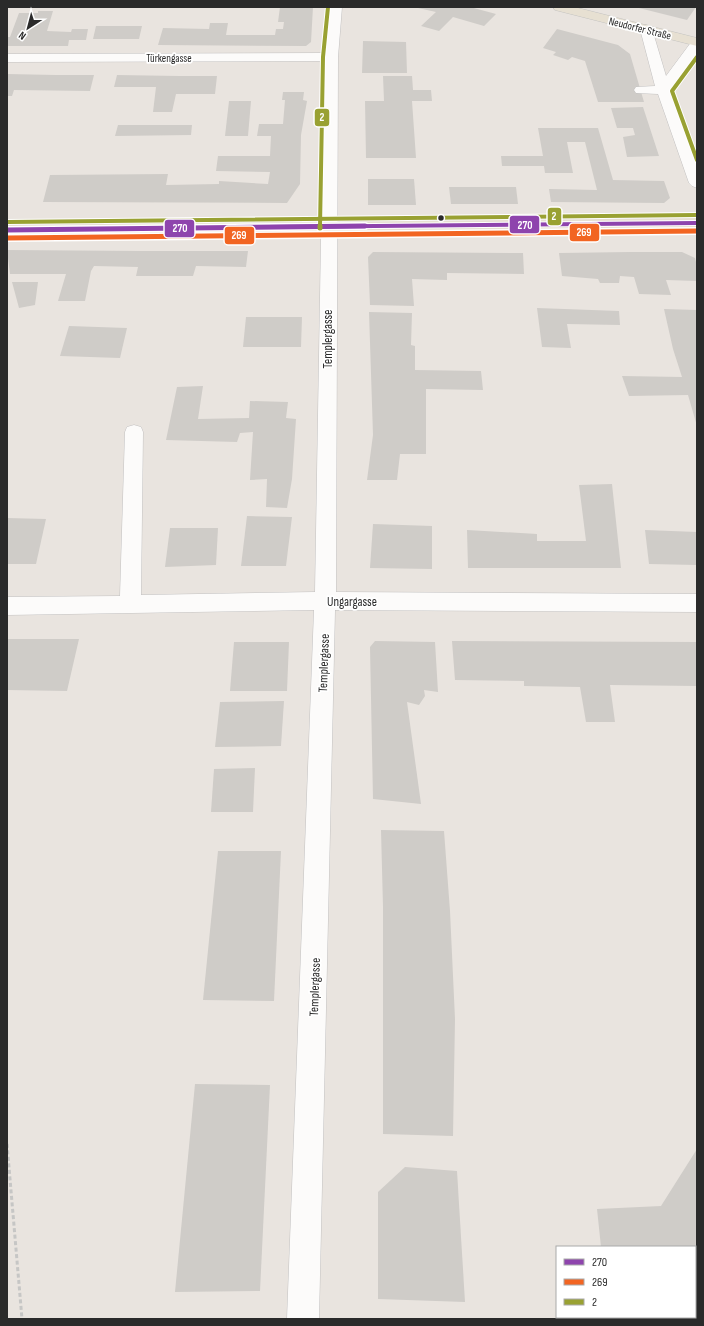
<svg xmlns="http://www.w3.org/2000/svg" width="704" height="1326" font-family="'Sofia Sans Condensed',sans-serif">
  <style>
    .building { fill: #cfccc8 }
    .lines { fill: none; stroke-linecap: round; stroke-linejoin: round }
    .minor-casing { stroke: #c2c1c1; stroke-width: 1 }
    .major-casing { stroke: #c4c3c1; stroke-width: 1 }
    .path { stroke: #c6c6c5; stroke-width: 3; stroke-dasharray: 4 2.5; stroke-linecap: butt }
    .minor { fill: #fcfbfa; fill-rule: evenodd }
    .major { fill: #e7e0d2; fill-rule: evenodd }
    .bus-1-far1-casing { stroke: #fff; stroke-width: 6 }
    .bus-1-casing { stroke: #fff; stroke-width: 8 }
    .bus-2-casing { stroke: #fff; stroke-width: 8 }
    .bus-3-far1-casing { stroke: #fff; stroke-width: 6 }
    .bus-3-casing { stroke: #fff; stroke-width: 8 }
    .bus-1-far1 { stroke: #8e44ad; stroke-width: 4 }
    .bus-1 { stroke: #8e44ad; stroke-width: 5 }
    .bus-2 { stroke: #f26522; stroke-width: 5 }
    .bus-3-far1 { stroke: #99a132; stroke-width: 4 }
    .bus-3 { stroke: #99a132; stroke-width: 5 }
    .bus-dot { fill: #2a2a2a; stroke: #fff; stroke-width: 1.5 }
    .labels { text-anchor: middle; stroke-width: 3.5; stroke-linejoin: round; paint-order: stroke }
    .far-street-label { font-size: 11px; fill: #2a2a2a; stroke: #fff }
    .street-label { font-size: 13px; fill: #2a2a2a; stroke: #fff }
    .line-badge { stroke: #fff; stroke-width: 1.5 }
    .badge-label { font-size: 11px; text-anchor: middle; font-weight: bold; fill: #fff }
  </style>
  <rect width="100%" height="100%" fill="#e9e4df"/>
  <g class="building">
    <polygon points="280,7 313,7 311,42 306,46 158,45 163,28 209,29 210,23 228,23 226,35 275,35 276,29 283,29 284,22 278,22"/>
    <polygon points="470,7 496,14 484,26 453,17 439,31 421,26 436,12 418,8"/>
    <polygon points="635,7 696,7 687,20"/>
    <polygon points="38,11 53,11 47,31 71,32 72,29 88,29 86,40 69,40 68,46 7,46 7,37 10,37 19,13 38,13"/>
    <polygon points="96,26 142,26 139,39 93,39"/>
    <polygon points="557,29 618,45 630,54 644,102 598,102 585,61 572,57 568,60 553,55 556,52 543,48"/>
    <polygon points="363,41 406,42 407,73 362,73"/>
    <polygon points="7,74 56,75 94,75 90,91 14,90 12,96 7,96"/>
    <polygon points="117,75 179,76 217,76 215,94 176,94 172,112 153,112 156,87 114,87"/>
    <polygon points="383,76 412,76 413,90 431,90 432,101 412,101 416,158 366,158 365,101 384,101"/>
    <polygon points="283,92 304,92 303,100 307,101 301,135 300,184 287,203 43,202 50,175 168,174 166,185 219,184 219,181 268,184 270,172 216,171 218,156 270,156 271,136 257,136 259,124 283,124 285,100 282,100"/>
    <polygon points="229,101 251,101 248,136 225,136"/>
    <polygon points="643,107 659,156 627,157 623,137 635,135 633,128 617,128 611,108"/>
    <polygon points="118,125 192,125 191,135 115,136"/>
    <polygon points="538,128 598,128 613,180 664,181 670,198 664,203 551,202 549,189 597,190 585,142 567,142 573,173 545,173 544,166 502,166 501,156 543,156"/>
    <polygon points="368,179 414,179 416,205 368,205"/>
    <polygon points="449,187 516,187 518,204 451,204"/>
    <polygon points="7,250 142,251 248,251 246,267 196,266 193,276 136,276 138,267 94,266 91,271 85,301 58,301 66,274 10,274"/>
    <polygon points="373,252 523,253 524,274 447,273 447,280 412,279 414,306 370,305 368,257"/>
    <polygon points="630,252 682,252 695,258 697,266 697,281 666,280 671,295 639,294 634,277 620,276 619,283 600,283 598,279 562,276 559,253"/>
    <polygon points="12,282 38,282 35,305 19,308"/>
    <polygon points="537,308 619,311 620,325 567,324 571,348 542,347"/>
    <polygon points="664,309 697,310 697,426 688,395 629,396 622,376 682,377 673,349"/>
    <polygon points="369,312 412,313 411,345 415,346 415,370 481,371 483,390 426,389 426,454 400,454 397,480 367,480 373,435"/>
    <polygon points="246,317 302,317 301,347 243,347"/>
    <polygon points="69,326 127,328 120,358 60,356"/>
    <polygon points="203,386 198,419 249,418 250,401 288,402 286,418 296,419 292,479 287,508 266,507 267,479 250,480 253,432 240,433 237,442 166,440 177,387"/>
    <polygon points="612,484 621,568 468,568 467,530 537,534 537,541 586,541 579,485"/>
    <polygon points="247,516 292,517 286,566 241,566"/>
    <polygon points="7,518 46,519 36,564 7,564"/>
    <polygon points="373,524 432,526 432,569 370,568"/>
    <polygon points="170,528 218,528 216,565 165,567"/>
    <polygon points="645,530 697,532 697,565 649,564"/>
    <polygon points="7,639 79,639 67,691 7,690"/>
    <polygon points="375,641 435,642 438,692 424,690 425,696 419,705 407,702 421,804 373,799 370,647"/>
    <polygon points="452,641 697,642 697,686 610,685 615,722 586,722 580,687 524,686 524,681 455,680"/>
    <polygon points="234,642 289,642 287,691 230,691"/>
    <polygon points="284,701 281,746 215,747 220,702"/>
    <polygon points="255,768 253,812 211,812 214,769"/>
    <polygon points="381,830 444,831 450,911 455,1019 453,1136 383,1134 383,907"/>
    <polygon points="218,851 281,851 274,1001 203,1000"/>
    <polygon points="195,1084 270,1085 260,1291 175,1292"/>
    <polygon points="697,1149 697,1302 695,1302 695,1247 601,1247 597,1209 661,1206"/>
    <polygon points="405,1167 457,1171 465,1302 378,1299 378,1192"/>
  </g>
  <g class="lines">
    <defs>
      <g id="minor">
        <polygon points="330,7 342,7 338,57 336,592 697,594 697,612 335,610 319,1319 287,1319 314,610 7,615 7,597 120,596 125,432 127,427 134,425 141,427 143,432 141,595 315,592 324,61 7,62 7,54 325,53"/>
        <polygon points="646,25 651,26 652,29 666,76 692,41 697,40 697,53 670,90 697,163 697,188 692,186 689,183 658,94 636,93 634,90 636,87 655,86 640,29 641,26"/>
      </g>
      <g id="major">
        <polygon points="553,7 574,7 697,38 697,46 555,10"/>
        <polygon points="697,218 697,228 7,235 7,225"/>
      </g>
    </defs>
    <use href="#minor" class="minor-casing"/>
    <use href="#major" class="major-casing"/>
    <polyline class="path" points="7,1144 22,1319"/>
    <use href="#minor" class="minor"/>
    <use href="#major" class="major"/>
    <defs>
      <polyline id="bus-1-far1" points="267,227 697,223"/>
      <polyline id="bus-1" points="7,230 365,226"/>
      <polyline id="bus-2" points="7,238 697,231"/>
      <g id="bus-3-far1">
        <polyline points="697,57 672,91 697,160"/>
        <polyline points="7,222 697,215"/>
        <polyline points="320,227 323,57 328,7"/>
      </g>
      <polyline id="bus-3" points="320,228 320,226"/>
    </defs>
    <use href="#bus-1-far1" class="bus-1-far1-casing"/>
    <use href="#bus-1" class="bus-1-casing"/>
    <use href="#bus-2" class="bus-2-casing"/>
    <use href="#bus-3-far1" class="bus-3-far1-casing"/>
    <use href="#bus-3" class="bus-3-casing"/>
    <use href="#bus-1-far1" class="bus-1-far1"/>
    <use href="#bus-1" class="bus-1"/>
    <use href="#bus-2" class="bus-2"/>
    <use href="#bus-3-far1" class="bus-3-far1"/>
    <use href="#bus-3" class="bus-3"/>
  </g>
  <circle class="bus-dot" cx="441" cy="218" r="3.5"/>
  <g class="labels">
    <g class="far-street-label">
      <text transform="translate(640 28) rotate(14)" y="4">Neudorfer Straße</text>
      <text x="169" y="62">Türkengasse</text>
    </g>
    <g class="street-label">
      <text transform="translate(327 339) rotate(-90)" y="5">Templergasse</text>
      <text x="352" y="606">Ungargasse</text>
      <text transform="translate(323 663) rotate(-88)" y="5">Templergasse</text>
      <text transform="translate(314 987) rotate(-88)" y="5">Templergasse</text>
    </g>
  </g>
  <g class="line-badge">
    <rect x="314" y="108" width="16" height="19" rx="4" fill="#99a132"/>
    <rect x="547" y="207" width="15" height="19" rx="4" fill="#99a132"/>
    <rect x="509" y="215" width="31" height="19" rx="4" fill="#8e44ad"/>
    <rect x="164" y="219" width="31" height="19" rx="4" fill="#8e44ad"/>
    <rect x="569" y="223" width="31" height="19" rx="4" fill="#f26522"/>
    <rect x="224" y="226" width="31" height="19" rx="4" fill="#f26522"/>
  </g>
  <g class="badge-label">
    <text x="322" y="121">2</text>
    <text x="554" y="220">2</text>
    <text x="525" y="229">270</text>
    <text x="180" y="232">270</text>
    <text x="584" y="236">269</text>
    <text x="239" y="239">269</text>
  </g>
  <rect width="704" height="1326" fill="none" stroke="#2a2a2a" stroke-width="16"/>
  <rect x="556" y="1246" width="140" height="72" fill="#ffffff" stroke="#aaaaaa"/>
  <rect x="564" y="1259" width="20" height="6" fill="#8e44ad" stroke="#aaaaaa"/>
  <text x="592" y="1266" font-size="12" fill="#2a2a2a">270</text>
  <rect x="564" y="1279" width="20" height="6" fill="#f26522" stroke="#aaaaaa"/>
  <text x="592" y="1286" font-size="12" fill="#2a2a2a">269</text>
  <rect x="564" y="1299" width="20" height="6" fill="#99a132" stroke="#aaaaaa"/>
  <text x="592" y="1306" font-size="12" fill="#2a2a2a">2</text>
  <g transform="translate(28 28) rotate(216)" stroke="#ffffff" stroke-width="3" paint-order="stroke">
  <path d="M0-3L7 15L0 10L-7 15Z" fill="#2a2a2a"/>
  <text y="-6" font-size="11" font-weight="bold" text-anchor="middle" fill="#2a2a2a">N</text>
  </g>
</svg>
